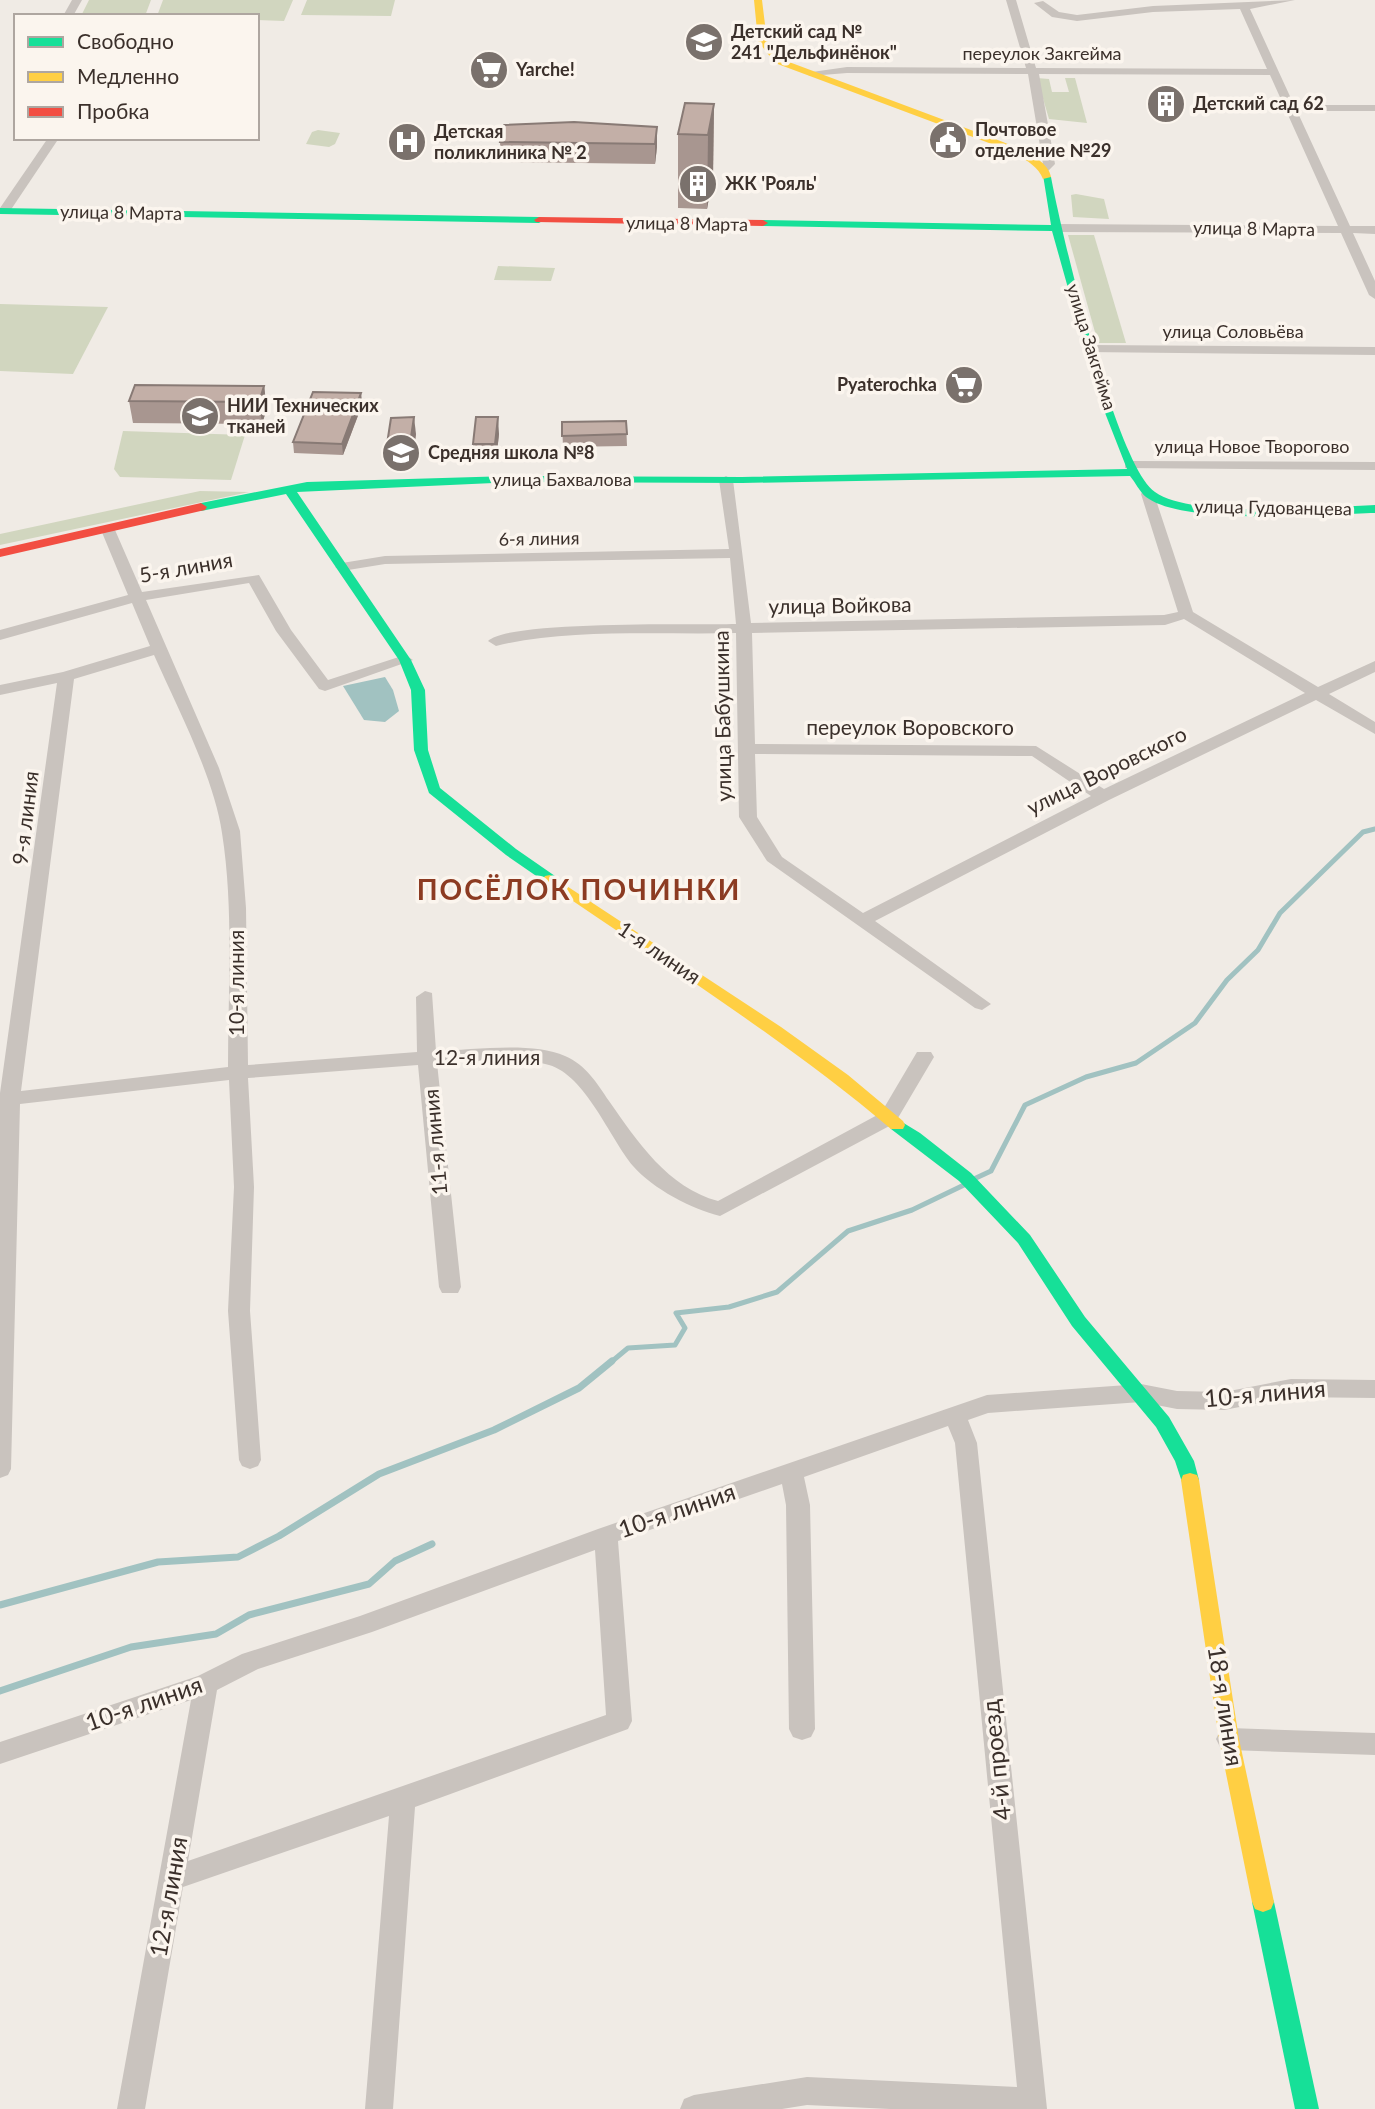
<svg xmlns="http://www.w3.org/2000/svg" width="1375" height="2109" font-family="Lato,sans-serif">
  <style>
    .green { fill: #d1d6bf }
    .water { fill: #a1c2c1 }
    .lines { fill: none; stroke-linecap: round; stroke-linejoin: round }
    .stream-far1 { stroke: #a1c2c1; stroke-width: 5 }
    .stream { stroke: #a1c2c1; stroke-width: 7 }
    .street { fill: #c9c3be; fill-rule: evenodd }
    .fast { fill: #16e098; fill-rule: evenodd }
    .slow { fill: #ffcf43; fill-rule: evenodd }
    .jam { fill: #f24e42; fill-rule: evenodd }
    .wall { fill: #a89690 }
    .shaded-wall { fill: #887a75 }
    .building { fill: #c3afa7; stroke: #887a75; stroke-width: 2 }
    .labels { text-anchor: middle; stroke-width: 7; stroke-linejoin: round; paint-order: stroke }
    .far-poi-label { font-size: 18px; font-weight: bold; fill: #3b302b; stroke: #fbf5ee; text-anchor: start }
    .far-street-label { font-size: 18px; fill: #3b302b; stroke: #fbf5ee }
    .street-label { font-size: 21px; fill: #3b302b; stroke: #fbf5ee }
    .near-street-label { font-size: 24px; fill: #3b302b; stroke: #fbf5ee }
    .district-label { font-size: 28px; font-weight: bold; letter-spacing: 2px; fill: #8c3b22; stroke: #fbf5ee }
  </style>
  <rect width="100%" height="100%" fill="#f0ebe5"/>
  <g class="green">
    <polygon points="89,0 151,0 145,16 81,16"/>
    <polygon points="163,0 293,0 284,21 257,20 257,16 157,16"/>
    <polygon points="307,0 395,0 391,16 301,15"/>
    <polygon points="1037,78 1049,79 1052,92 1069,92 1065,78 1075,78 1087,123 1049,119"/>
    <polygon points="318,130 340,133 335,144 329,147 306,144 312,132"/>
    <polygon points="1076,194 1104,199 1109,219 1073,217 1071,195"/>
    <polygon points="1068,235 1094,235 1126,343 1098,343"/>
    <polygon points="498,266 555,268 551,281 494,280"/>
    <polygon points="0,304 108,307 73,374 0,371"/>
    <polygon points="123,431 245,435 231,480 120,477 114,469"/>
    <polygon points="200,491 249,492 0,545 0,534"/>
  </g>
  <polygon class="water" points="385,677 393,690 399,711 385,722 364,720 343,686"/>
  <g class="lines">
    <g class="stream-far1">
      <polyline points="976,1178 991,1171 1025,1105 1086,1077 1136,1063 1195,1023 1227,980 1258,950 1280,913 1363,832 1375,829"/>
      <polyline points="610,1363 628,1348 675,1345 685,1328 676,1313 729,1307 777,1292 848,1231 912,1210 964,1185"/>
    </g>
    <g class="stream">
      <polyline points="0,1605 158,1562 238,1557 279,1536 379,1474 494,1430 579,1388 612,1361"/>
      <polyline points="0,1691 131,1647 216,1634 249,1615 369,1584 395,1561 432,1544"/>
    </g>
    <g class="street">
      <polygon points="72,0 82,0 73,16 63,16"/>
      <polygon points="1006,0 1016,0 1036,68 1267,69 1240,9 1153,12 1077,21 1052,17 1034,3 1043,1 1059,12 1077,15 1153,6 1295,0 1250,9 1294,105 1375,105 1375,111 1297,111 1350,226 1375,226 1375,234 1353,233 1375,281 1375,299 1369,295 1341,233 1055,232 1049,228 1055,224 1338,226 1270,75 1039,74 1055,164 1045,174 1039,171 1043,164 1028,74 847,73 810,76 805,73 847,67 1026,68"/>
      <polygon points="48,138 59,138 8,214 0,214 0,208"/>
      <polygon points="1091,345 1375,347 1375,355 1086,352 1084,349"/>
      <polygon points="1130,461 1375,462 1375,470 1125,468 1125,462"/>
      <path d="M726,476L733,480L751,623L1164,615L1178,612L1141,494L1143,491H1153L1193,612L1318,687L1375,661V672L1329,694L1375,722V734L1316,700L1109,800L875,921L991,1004L982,1010L975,1008L767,861L739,817L736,633C661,635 568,628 496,646L488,641C509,620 696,625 736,624L730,558L385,564L342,571L335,567L342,563L385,556L729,549L719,480ZM1184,619L1305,693L1104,789L1036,746L755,744L752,633L1165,625ZM755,754L1032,756L1091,796L863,913L782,857L757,817Z"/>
      <path d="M108,526L115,530L142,592L259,575L291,630L328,680L405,655L413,660L325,691L319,689L276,631L249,583L146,600L219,768L240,831L246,908L248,1065L417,1052L416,997L425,991L432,993L436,1051C472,1050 533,1041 565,1056C586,1065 597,1083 609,1101C637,1141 668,1188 718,1201L881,1113L917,1052H931L934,1057L895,1123L720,1216C692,1209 653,1189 633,1166C610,1138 585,1075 549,1065C515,1055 473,1063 437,1063L461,1287L458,1293H442L439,1287L418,1065L248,1078L254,1187L250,1311L261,1460L258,1466L250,1469L242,1466L239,1460L228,1311L234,1187L229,1080L20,1104L11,1469L8,1475L0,1478V1093L57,683L0,695V685L63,672L150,646L132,603L0,640V630L128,595L101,530ZM154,655C177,707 214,777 222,833C234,909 228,990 228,1067L21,1091L74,679Z"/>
      <path d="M1291,1379L1375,1380V1398L1291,1397L1224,1410L1177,1409L1141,1402L988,1413L968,1420L977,1443L1047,2109H890L807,2105L782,2109H680L684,2099L694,2095L807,2077L1017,2087L955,1443L948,1426L804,1477L810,1505L815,1729L811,1737L802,1740L793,1737L789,1729L786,1505L782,1484L618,1541L632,1721L628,1729L415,1807L393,2109H365L389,1816L183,1887L145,2109H117L191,1700L0,1764V1742L198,1676L242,1654L360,1616L598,1529L987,1395L1141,1384L1177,1391L1224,1392ZM595,1550L606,1715L188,1861L217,1690L258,1669L372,1632Z"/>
      <polygon points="1229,1728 1375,1733 1375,1755 1229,1750 1220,1747 1216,1739 1220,1731"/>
    </g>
    <g class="fast">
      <path d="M1043,175L1051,177C1061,231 1116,465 1155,492C1192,519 1327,507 1375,505V513C1325,514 1184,526 1146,497C1140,492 1135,482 1130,476L742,483L513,482L297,492L411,660L425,690L428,750L440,788L516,849L555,876L557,879L555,882H545L506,855L429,793L414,750L411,690L399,660L286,494L201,511L195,507L201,503L307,482L513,476L742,477L1127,469L1098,395L1052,231L763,226L758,223L763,220L1051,225Z"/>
      <polygon points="0,208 539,217 544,220 539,223 0,214"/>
      <polygon points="897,1119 920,1133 971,1173 1030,1235 1085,1317 1169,1417 1194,1461 1199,1480 1197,1485 1190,1487 1183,1485 1175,1461 1156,1427 1072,1326 1018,1243 959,1181 891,1129 889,1125"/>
      <polygon points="1263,1892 1271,1895 1274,1902 1319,2109 1295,2109 1252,1902 1255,1895"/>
    </g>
    <g class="slow">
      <path d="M754,0H762L767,41L781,59L1003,142C1019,149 1048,159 1051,177L1043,179C1036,161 1013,154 997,146L775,63L758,41Z"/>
      <path d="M550,875L781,1027L848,1075L903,1121L905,1125L903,1129H891C783,1038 662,962 545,882L543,879L545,876Z"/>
      <polygon points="1190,1473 1197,1475 1199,1480 1239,1739 1274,1902 1271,1909 1263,1912 1255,1909 1252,1902 1219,1739 1181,1480 1183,1475"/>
    </g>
    <g class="jam">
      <polygon points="539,217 763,220 768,223 763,226 536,222 534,220"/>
      <polygon points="201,503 207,507 205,510 0,557 0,549"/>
    </g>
  </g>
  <g class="wall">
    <polygon points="714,104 713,176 707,209 678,208 678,134"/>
    <polygon points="657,127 657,147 655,164 501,162 500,142"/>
    <polygon points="264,386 267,408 262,424 133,423 129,401"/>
    <polygon points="361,393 362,405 343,455 294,453 293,442"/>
    <polygon points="626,421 627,446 563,447 562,422"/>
    <polygon points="416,434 412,461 388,461 387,444"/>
    <polygon points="499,434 496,461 474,461 473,444"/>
  </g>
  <g class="shaded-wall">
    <polygon points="714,104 713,176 707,209 708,135"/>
    <polygon points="657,127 657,147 655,164 655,144"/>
    <polygon points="264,386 267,408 262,424 259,402"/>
    <polygon points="361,393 362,405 343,455 342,444"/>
    <polygon points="414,417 416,434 412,461 410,444"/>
    <polygon points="498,417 499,434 496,461 495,444"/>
  </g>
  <g class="building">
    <polygon points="685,103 714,104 708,135 678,134"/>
    <polygon points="574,122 657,127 655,144 500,142 504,125"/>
    <polygon points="135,385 264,386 259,402 129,401"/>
    <polygon points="313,392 361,393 342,444 293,442"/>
    <polygon points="414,417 410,444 387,444 391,418"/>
    <polygon points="476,417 498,417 495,444 473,444"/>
    <polygon points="626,421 627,434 562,436 562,422"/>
  </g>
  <defs>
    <symbol id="school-disc" viewBox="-11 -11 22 22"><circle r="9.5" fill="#7a716c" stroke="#fbf5ee"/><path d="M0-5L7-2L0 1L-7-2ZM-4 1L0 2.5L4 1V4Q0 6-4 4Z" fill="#fff"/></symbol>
    <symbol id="supermarket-disc" viewBox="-11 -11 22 22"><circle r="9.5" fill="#7a716c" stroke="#fbf5ee"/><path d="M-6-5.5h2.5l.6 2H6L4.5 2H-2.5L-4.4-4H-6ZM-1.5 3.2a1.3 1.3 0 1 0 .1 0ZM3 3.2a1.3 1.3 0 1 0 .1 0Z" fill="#fff"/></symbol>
    <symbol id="building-disc" viewBox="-11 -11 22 22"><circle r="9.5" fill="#7a716c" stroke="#fbf5ee"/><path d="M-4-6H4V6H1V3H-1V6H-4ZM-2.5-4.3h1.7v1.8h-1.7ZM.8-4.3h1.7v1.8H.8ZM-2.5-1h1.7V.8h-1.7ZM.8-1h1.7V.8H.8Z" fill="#fff"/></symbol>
    <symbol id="civic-disc" viewBox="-11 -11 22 22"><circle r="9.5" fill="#7a716c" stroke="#fbf5ee"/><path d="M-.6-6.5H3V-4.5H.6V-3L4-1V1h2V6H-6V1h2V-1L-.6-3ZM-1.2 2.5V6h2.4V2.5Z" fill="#fff"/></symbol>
    <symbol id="hospital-disc" viewBox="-11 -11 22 22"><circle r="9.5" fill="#7a716c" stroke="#fbf5ee"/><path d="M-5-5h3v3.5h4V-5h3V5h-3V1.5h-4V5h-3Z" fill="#fff"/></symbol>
    <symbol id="university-disc" viewBox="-11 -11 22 22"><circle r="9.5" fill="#7a716c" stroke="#fbf5ee"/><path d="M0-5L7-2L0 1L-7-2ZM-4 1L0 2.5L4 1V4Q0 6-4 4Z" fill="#fff"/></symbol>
  </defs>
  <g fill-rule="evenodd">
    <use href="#school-disc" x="682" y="20" width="44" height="44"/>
    <use href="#supermarket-disc" x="467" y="48" width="44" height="44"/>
    <use href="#building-disc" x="1144" y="82" width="44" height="44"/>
    <use href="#civic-disc" x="926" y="118" width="44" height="44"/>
    <use href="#hospital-disc" x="385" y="120" width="44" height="44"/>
    <use href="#building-disc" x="676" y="162" width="44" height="44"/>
    <use href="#supermarket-disc" x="942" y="363" width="44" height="44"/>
    <use href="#university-disc" x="178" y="394" width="44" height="44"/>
    <use href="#school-disc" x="379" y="431" width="44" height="44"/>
  </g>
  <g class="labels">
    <g class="far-poi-label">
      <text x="731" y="38">Детский сад №<tspan x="731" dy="21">241 "Дельфинёнок"</tspan></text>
      <text x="516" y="76">Yarche!</text>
      <text x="1193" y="110">Детский сад 62</text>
      <text x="975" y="136">Почтовое<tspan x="975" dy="21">отделение №29</tspan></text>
      <text x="434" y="138">Детская<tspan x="434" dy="21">поликлиника № 2</tspan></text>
      <text x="725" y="190">ЖК 'Рояль'</text>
      <text x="937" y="391" text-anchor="end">Pyaterochka</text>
      <text x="227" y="412">НИИ Технических<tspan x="227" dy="21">тканей</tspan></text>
      <text x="428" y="459">Средняя школа №8</text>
    </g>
    <g class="far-street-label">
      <text x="1042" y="60">переулок Закгейма</text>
      <text transform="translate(121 213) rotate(1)" y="6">улица 8 Марта</text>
      <text transform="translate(687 224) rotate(1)" y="6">улица 8 Марта</text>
      <text transform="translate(1254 229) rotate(1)" y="6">улица 8 Марта</text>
      <text x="1233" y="338">улица Соловьёва</text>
      <text transform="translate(1091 347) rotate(73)" y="6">улица Закгейма</text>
      <text x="1252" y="453">улица Новое Творогово</text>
      <text x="562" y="486">улица Бахвалова</text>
      <text transform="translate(1273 508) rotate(1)" y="6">улица Гудованцева</text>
      <text transform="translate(539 539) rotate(-1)" y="6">6-я линия</text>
    </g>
    <g class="street-label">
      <text transform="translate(186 568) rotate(-10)" y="7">5-я линия</text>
      <text transform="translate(840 606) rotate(-1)" y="7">улица Войкова</text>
      <text transform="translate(723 716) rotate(-91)" y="7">улица Бабушкина</text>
      <text x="910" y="735">переулок Воровского</text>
      <text transform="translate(1107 771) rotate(-26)" y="7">улица Воровского</text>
      <text transform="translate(26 818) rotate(-83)" y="7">9-я линия</text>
      <text transform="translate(659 953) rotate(34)" y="7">1-я линия</text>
      <text transform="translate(237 983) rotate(-90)" y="7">10-я линия</text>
      <text x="487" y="1065">12-я линия</text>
      <text transform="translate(436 1142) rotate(-95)" y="7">11-я линия</text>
    </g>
    <g class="near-street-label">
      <text transform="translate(1265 1394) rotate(-5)" y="8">10-я линия</text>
      <text transform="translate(677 1511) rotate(-19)" y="8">10-я линия</text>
      <text transform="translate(144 1704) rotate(-19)" y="8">10-я линия</text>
      <text transform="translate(1225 1706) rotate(81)" y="8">18-я линия</text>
      <text transform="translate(997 1760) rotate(-96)" y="8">4-й проезд</text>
      <text transform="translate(169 1897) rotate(-80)" y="8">12-я линия</text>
    </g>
    <g class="district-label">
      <text x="579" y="900">ПОСЁЛОК ПОЧИНКИ</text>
    </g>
  </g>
  <rect x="14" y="14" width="245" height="126" fill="#fbf5ee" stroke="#aea6a0" stroke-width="2"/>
  <rect x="28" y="37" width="35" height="10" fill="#16e098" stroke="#aea6a0" stroke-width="2"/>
  <text x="77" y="49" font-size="21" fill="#3b302b">Свободно</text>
  <rect x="28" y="72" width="35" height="10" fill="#ffcf43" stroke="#aea6a0" stroke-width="2"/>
  <text x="77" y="84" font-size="21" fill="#3b302b">Медленно</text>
  <rect x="28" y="107" width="35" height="10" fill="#f24e42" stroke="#aea6a0" stroke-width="2"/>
  <text x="77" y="119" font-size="21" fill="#3b302b">Пробка</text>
</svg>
